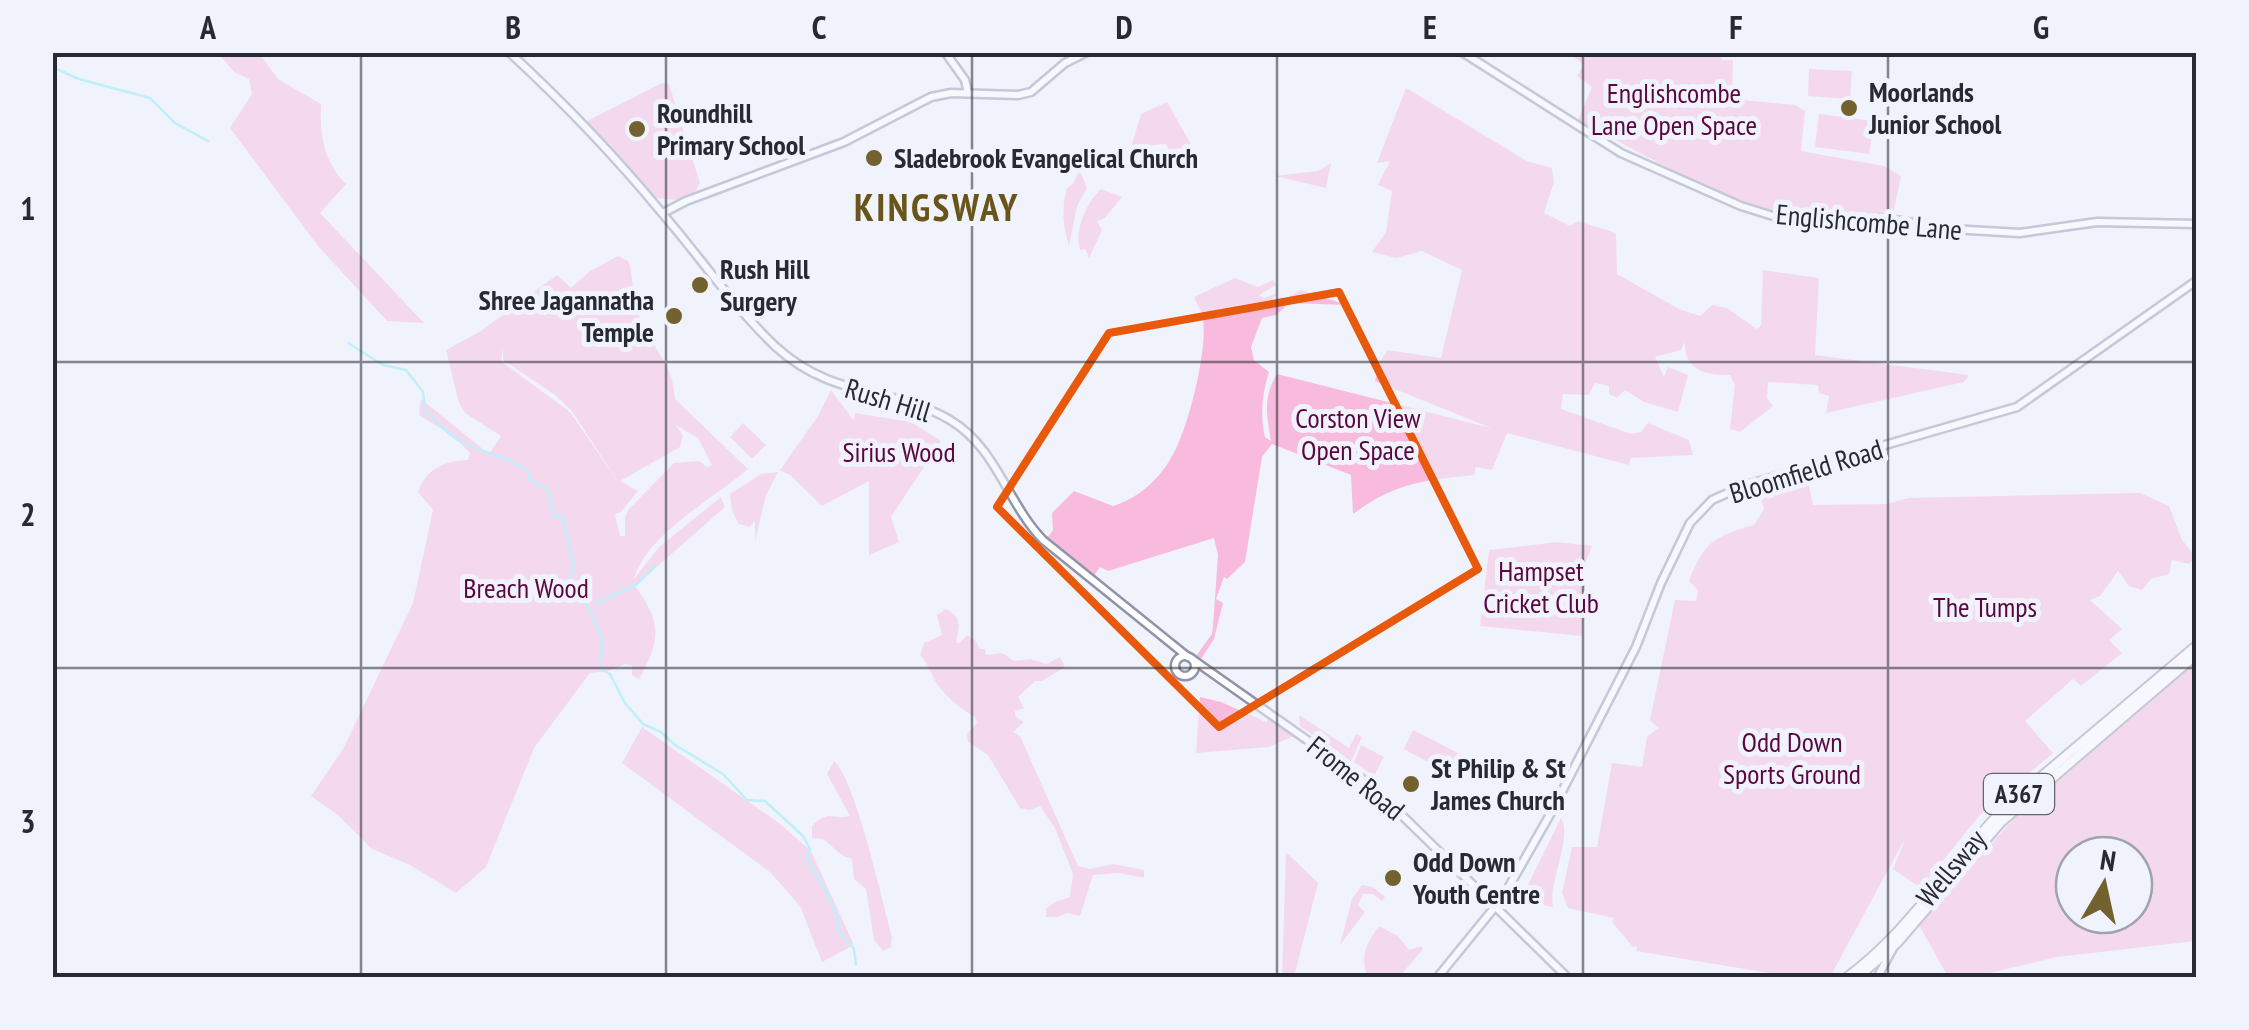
<svg xmlns="http://www.w3.org/2000/svg" width="2249" height="1030" font-family="'PT Sans Narrow',sans-serif">
  <style>
    .green { fill: #f8bbdd; fill-rule: evenodd }
    .lines { fill: none; stroke-linecap: round; stroke-linejoin: round }
    .stream { stroke: #82ecf8; stroke-width: 2.5 }
    .tertiary-casing { stroke: #9094a9; stroke-width: 11 }
    .secondary-casing { stroke: #9094a9; stroke-width: 11 }
    .primary-casing { stroke: #9094a9; stroke-width: 12 }
    .tertiary { stroke: #fff; stroke-width: 6 }
    .secondary { stroke: #fff; stroke-width: 6 }
    .primary { stroke: #fff; stroke-width: 8 }
    .marked { fill: none; stroke: #e8590c; stroke-width: 8; stroke-linejoin: round }
    .grid { fill: none; stroke: #282a32; stroke-width: 2.5; stroke-opacity: 0.55 }
    .poi-dot { fill: #73612f; stroke: #f0f3fc; stroke-width: 4 }
    .labels { text-anchor: middle; stroke-width: 10; stroke-linejoin: round; paint-order: stroke }
    .shield { fill: #f0f3fc; stroke: #64666f; stroke-width: 2.5 }
    .shield-label { font-size: 25px; font-weight: bold; fill: #282a32 }
    .poi-label { font-size: 28px; font-weight: bold; fill: #282a32; stroke: #f0f3fc; text-anchor: start }
    .park-label { font-size: 28px; fill: #5b0541; stroke: #f0f3fc }
    .street-label { font-size: 28px; fill: #282a32; stroke: #f0f3fc }
    .district-label { font-size: 38px; font-weight: bold; letter-spacing: 2.5px; fill: #69551a; stroke: #f0f3fc }
    .neatline { fill: none; stroke: #282a32; stroke-width: 4 }
    .grid-label { font-size: 32px; text-anchor: middle; font-weight: bold; fill: #282a32 }
  </style>
  <rect width="100%" height="100%" fill="#f0f3fc"/>
  <g class="green">
    <path d="M1715,52L1723,60H1733L1732,99L1795,105L1805,111L1801,151L1884,166L1901,176L1893,215C1857,212 1819,219 1783,212C1710,197 1645,154 1578,120L1592,87L1577,76L1584,65L1569,53Z"/>
    <path d="M218,53H259L278,79L321,104C320,136 323,160 346,184L320,213L424,323L387,321L318,246L230,128L252,94L249,79L234,72Z"/>
    <polygon points="1809,69 1852,71 1850,99 1808,96"/>
    <polygon points="662,83 669,84 700,183 695,192 676,200 656,198 585,122"/>
    <path d="M1406,88L1527,161L1552,168L1554,182L1544,213L1570,226L1578,221L1616,233L1617,274L1679,309L1700,316L1712,305L1727,308L1757,329L1761,325L1763,270L1819,278L1815,355L1969,375L1964,382L1826,413L1829,396L1819,393L1818,385L1768,382L1767,398L1773,406L1740,432L1730,429L1735,385L1730,375C1705,375 1684,370 1685,342L1681,350L1655,357L1664,377L1668,367L1688,375L1678,412L1644,402L1625,390L1617,398L1609,394V386L1595,383L1589,395L1563,394L1561,409L1631,434L1641,432L1648,423L1689,440L1693,455L1631,458L1629,465L1507,433L1492,470L1476,467L1474,475C1424,480 1395,483 1353,514L1351,475L1272,444L1262,457L1245,562L1227,579L1224,577L1216,599L1223,603L1214,639L1201,659L1196,656L1212,634L1213,626L1218,555L1214,538L1108,571L1100,567L1094,576L1048,537L1053,530L1052,513L1074,491L1113,506C1137,499 1160,479 1172,456C1188,430 1208,349 1203,319C1202,312 1197,304 1194,297L1235,278L1258,287L1273,280L1276,285L1259,295L1264,298L1278,293L1267,304L1268,308L1301,290L1347,305L1289,303L1276,315L1262,318L1251,347L1254,360L1269,372C1262,394 1260,415 1265,437L1271,441C1267,417 1262,398 1277,374L1491,428L1375,381L1379,363L1388,350L1441,358L1462,270L1422,251L1396,258L1372,252L1386,232L1392,191L1378,185L1390,161L1377,163Z"/>
    <polygon points="1167,102 1193,148 1168,149 1166,144 1131,147 1141,114"/>
    <polygon points="1819,114 1874,121 1869,154 1815,147"/>
    <path d="M1086,157L1081,173L1087,188L1077,206L1069,246C1063,226 1061,209 1067,188L1073,184Z"/>
    <polygon points="1331,163 1326,188 1275,176 1318,171"/>
    <path d="M1101,189L1122,197L1105,218L1097,221L1102,230L1089,258L1085,249L1080,250C1074,231 1086,203 1101,189Z"/>
    <path d="M618,256L628,261L630,266C633,284 634,305 641,321C654,352 673,362 675,399L748,469C714,498 645,536 634,579L659,547L721,497L725,507L635,586C662,622 661,640 639,679L632,675V666L625,664L608,671L590,673L534,748L486,867L456,893L410,865L372,849L339,816L311,796L343,749L413,603L433,510L418,492C427,468 444,461 468,460L470,453L453,436L419,415L421,399L489,454L501,436L465,413L459,403L446,350L481,331L557,275L571,288L590,271ZM503,347V360L555,395L571,410L619,483L570,412L501,361ZM676,425L698,438L712,465L707,467L699,461L674,463L629,509L625,517V536H620L615,514L621,512L638,491L620,481L680,447L683,436Z"/>
    <polygon points="831,390 854,421 855,413 911,422 941,441 891,517 899,542 869,555 869,481 822,506 790,475 780,470 818,416"/>
    <polygon points="743,423 766,445 752,459 730,437"/>
    <polygon points="778,472 766,495 755,541 755,521 750,527 739,524 732,511 730,494 761,474"/>
    <path d="M1806,472L1813,505L1887,504L1908,498L2140,493L2169,506L2182,540L2196,557L2189,564L2172,560L2169,574L2151,579L2142,590L2129,586L2118,571L2100,596L2090,600L2122,629L2109,640L2122,653L2081,686L2073,679L2025,721L2053,753L1979,816L1921,888L1893,869L1906,837L1830,977H1793L1636,951L1637,946L1633,947L1612,922L1614,918L1568,908L1562,893L1572,847H1597L1612,763L1642,767L1647,737L1658,728L1650,720L1675,600L1696,601L1698,590L1689,581C1704,542 1714,536 1754,525L1764,509L1758,486Z"/>
    <polygon points="1557,542 1592,546 1586,562 1582,636 1480,626 1489,550"/>
    <path d="M946,609C963,618 959,626 956,642L960,643L967,635L975,640L980,649H985L986,655L1002,653L1014,661L1031,659L1046,664L1060,657L1065,667L1042,681H1035L1018,697L1024,708L1015,711V716L1024,722L1013,732L1020,736L1078,866L1090,869L1113,864L1144,870V877H1140L1118,873L1093,875L1080,916L1067,913L1058,917H1046V909L1055,902L1070,897L1073,874L1055,828L1040,806L1030,810L1020,808L988,755L968,742L967,734L977,723L975,717C962,710 946,697 937,684C931,674 929,664 920,655L924,643L942,635L937,615Z"/>
    <path d="M2196,661V941L2057,957L1973,977H1948L1919,925L2032,798L2060,779ZM2074,855H2134V915H2074Z"/>
    <polygon points="1200,697 1221,702 1266,722 1268,719 1296,735 1269,747 1196,753"/>
    <polygon points="1299,715 1349,748 1356,734 1362,737 1351,761 1300,726"/>
    <polygon points="642,727 779,823 811,851 854,945 822,962 800,906 771,873 622,763"/>
    <polygon points="1413,730 1458,753 1448,773 1404,749"/>
    <polygon points="1361,745 1384,757 1374,776 1354,762"/>
    <path d="M834,761C855,778 883,904 892,937L891,947L883,951L874,940L866,889L854,879L852,859L843,856L823,839L812,838V826C829,809 831,820 850,816L827,774Z"/>
    <path d="M1561,818C1573,837 1548,882 1553,907L1520,901Z"/>
    <polygon points="1286,852 1318,883 1294,977 1282,977"/>
    <polygon points="1362,885 1373,887 1385,897 1382,901 1373,894 1363,894 1358,905 1365,912 1340,945 1352,899"/>
    <path d="M1379,926L1398,936L1409,950L1421,946L1423,949L1399,977H1368C1359,956 1367,943 1379,926Z"/>
  </g>
  <g class="lines">
    <g class="stream">
      <polyline points="52,67 79,79 150,98 175,123 208,141"/>
      <path d="M348,343L383,365L406,370L423,392L425,411C432,419 453,438 462,442C485,454 506,455 528,472L530,480L548,490L553,516L563,517C564,524 571,560 574,566L570,578L581,591L602,639L600,669L610,674L625,703L643,724L661,732L675,745L723,774L747,800L765,801L803,836L810,849L807,859L827,893L837,916L838,930L854,949L856,965"/>
      <polyline points="596,603 636,585 655,566"/>
    </g>
    <defs>
      <g id="tertiary">
        <path d="M509,52C563,102 615,156 662,213C700,257 734,307 776,347C834,400 893,386 950,420C997,448 1007,503 1043,540L1188,657"/>
        <polyline points="945,52 965,80 968,93"/>
        <polyline points="1462,52 1621,153 1741,206 1773,216 1812,220 1888,219 1951,229 2020,233 2097,222 2196,224"/>
        <polyline points="663,213 686,201 844,142 931,97 951,93 1018,95 1031,92 1065,63 1087,52"/>
        <circle cx="1185" cy="666" r="10"/>
        <polyline points="1192,659 1371,785 1568,978"/>
        <polyline points="1437,978 1503,897 1552,811 1636,647 1661,583 1690,523 1712,500 1746,485 2017,407 2196,281"/>
      </g>
      <polyline id="secondary" points="1877,978 1893,948"/>
      <g id="primary">
        <path d="M1846,978C1911,931 1952,859 2009,804L2196,646"/>
        <polyline points="1857,978 1897,943 2001,822 2196,655"/>
      </g>
    </defs>
    <use href="#tertiary" class="tertiary-casing"/>
    <use href="#secondary" class="secondary-casing"/>
    <use href="#primary" class="primary-casing"/>
    <use href="#tertiary" class="tertiary"/>
    <use href="#secondary" class="secondary"/>
    <use href="#primary" class="primary"/>
  </g>
  <path d="M0 0H2249V1030H0ZM1339,292L1478,569L1219,727L997,507L1109,333Z" fill="#f0f3fc" fill-opacity=".55" fill-rule="evenodd"/>
  <path class="marked" d="M1339,292L1478,569L1219,727L997,507L1109,333Z"/>
  <path class="grid" d="M361,52V978M666,52V978M972,52V978M1277,52V978M1583,52V978M1888,52V978M52,362H2196M52,668H2196"/>
  <g class="poi-dot">
    <circle cx="1849" cy="108" r="10"/>
    <circle cx="637" cy="129" r="10"/>
    <circle cx="874" cy="158" r="10"/>
    <circle cx="700" cy="285" r="10"/>
    <circle cx="674" cy="316" r="10"/>
    <circle cx="1411" cy="784" r="10"/>
    <circle cx="1393" cy="878" r="10"/>
  </g>
  <g class="labels">
    <rect class="shield" x="1984" y="774" width="70" height="40" rx="8"/>
    <g class="shield-label">
      <text x="2019" y="803">A367</text>
    </g>
    <g class="poi-label">
      <text x="1869" y="102">Moorlands<tspan x="1869" dy="32">Junior School</tspan></text>
      <text x="657" y="123">Roundhill<tspan x="657" dy="32">Primary School</tspan></text>
      <text x="894" y="168">Sladebrook Evangelical Church</text>
      <text x="720" y="279">Rush Hill<tspan x="720" dy="32">Surgery</tspan></text>
      <text x="654" y="310" text-anchor="end">Shree Jagannatha<tspan x="654" dy="32">Temple</tspan></text>
      <text x="1431" y="778">St Philip &amp; St<tspan x="1431" dy="32">James Church</tspan></text>
      <text x="1413" y="872">Odd Down<tspan x="1413" dy="32">Youth Centre</tspan></text>
    </g>
    <g class="park-label">
      <text x="1674" y="103">Englishcombe<tspan x="1674" dy="32">Lane Open Space</tspan></text>
      <text x="1358" y="428">Corston View<tspan x="1358" dy="32">Open Space</tspan></text>
      <text x="899" y="462">Sirius Wood</text>
      <text x="1541" y="581">Hampset<tspan x="1541" dy="32">Cricket Club</tspan></text>
      <text x="526" y="598">Breach Wood</text>
      <text x="1985" y="617">The Tumps</text>
      <text x="1792" y="752">Odd Down<tspan x="1792" dy="32">Sports Ground</tspan></text>
    </g>
    <g class="street-label">
      <text transform="translate(1869 222) rotate(5)" y="10">Englishcombe Lane</text>
      <text transform="translate(888 400) rotate(17)" y="10">Rush Hill</text>
      <text transform="translate(1806 471) rotate(-17)" y="10">Bloomfield Road</text>
      <text transform="translate(1356 778) rotate(39)" y="10">Frome Road</text>
      <text transform="translate(1951 868) rotate(-50)" y="10">Wellsway</text>
    </g>
    <g class="district-label">
      <text x="937" y="221">KINGSWAY</text>
    </g>
  </g>
  <rect width="2249" height="1030" fill="none" stroke="#f0f3fc" stroke-width="110"/>
  <g transform="translate(2104 885) rotate(9)"><circle r="48" fill="#f0f3fc" stroke="#a0a3ab" stroke-width="2.5"/>
  <path d="M0-8L18 38L0 25L-18 38Z" fill="#73612f"/>
  <text y="-15" font-size="28" font-weight="bold" text-anchor="middle" fill="#282a32">N</text>
  </g>
  <rect x="55" y="55" width="2139" height="920" class="neatline"/>
  <g class="grid-label">
    <text x="208" y="39">A</text>
    <text x="513" y="39">B</text>
    <text x="819" y="39">C</text>
    <text x="1124" y="39">D</text>
    <text x="1430" y="39">E</text>
    <text x="1736" y="39">F</text>
    <text x="2041" y="39">G</text>
    <text x="28" y="220">1</text>
    <text x="28" y="526">2</text>
    <text x="28" y="833">3</text>
  </g>
</svg>
